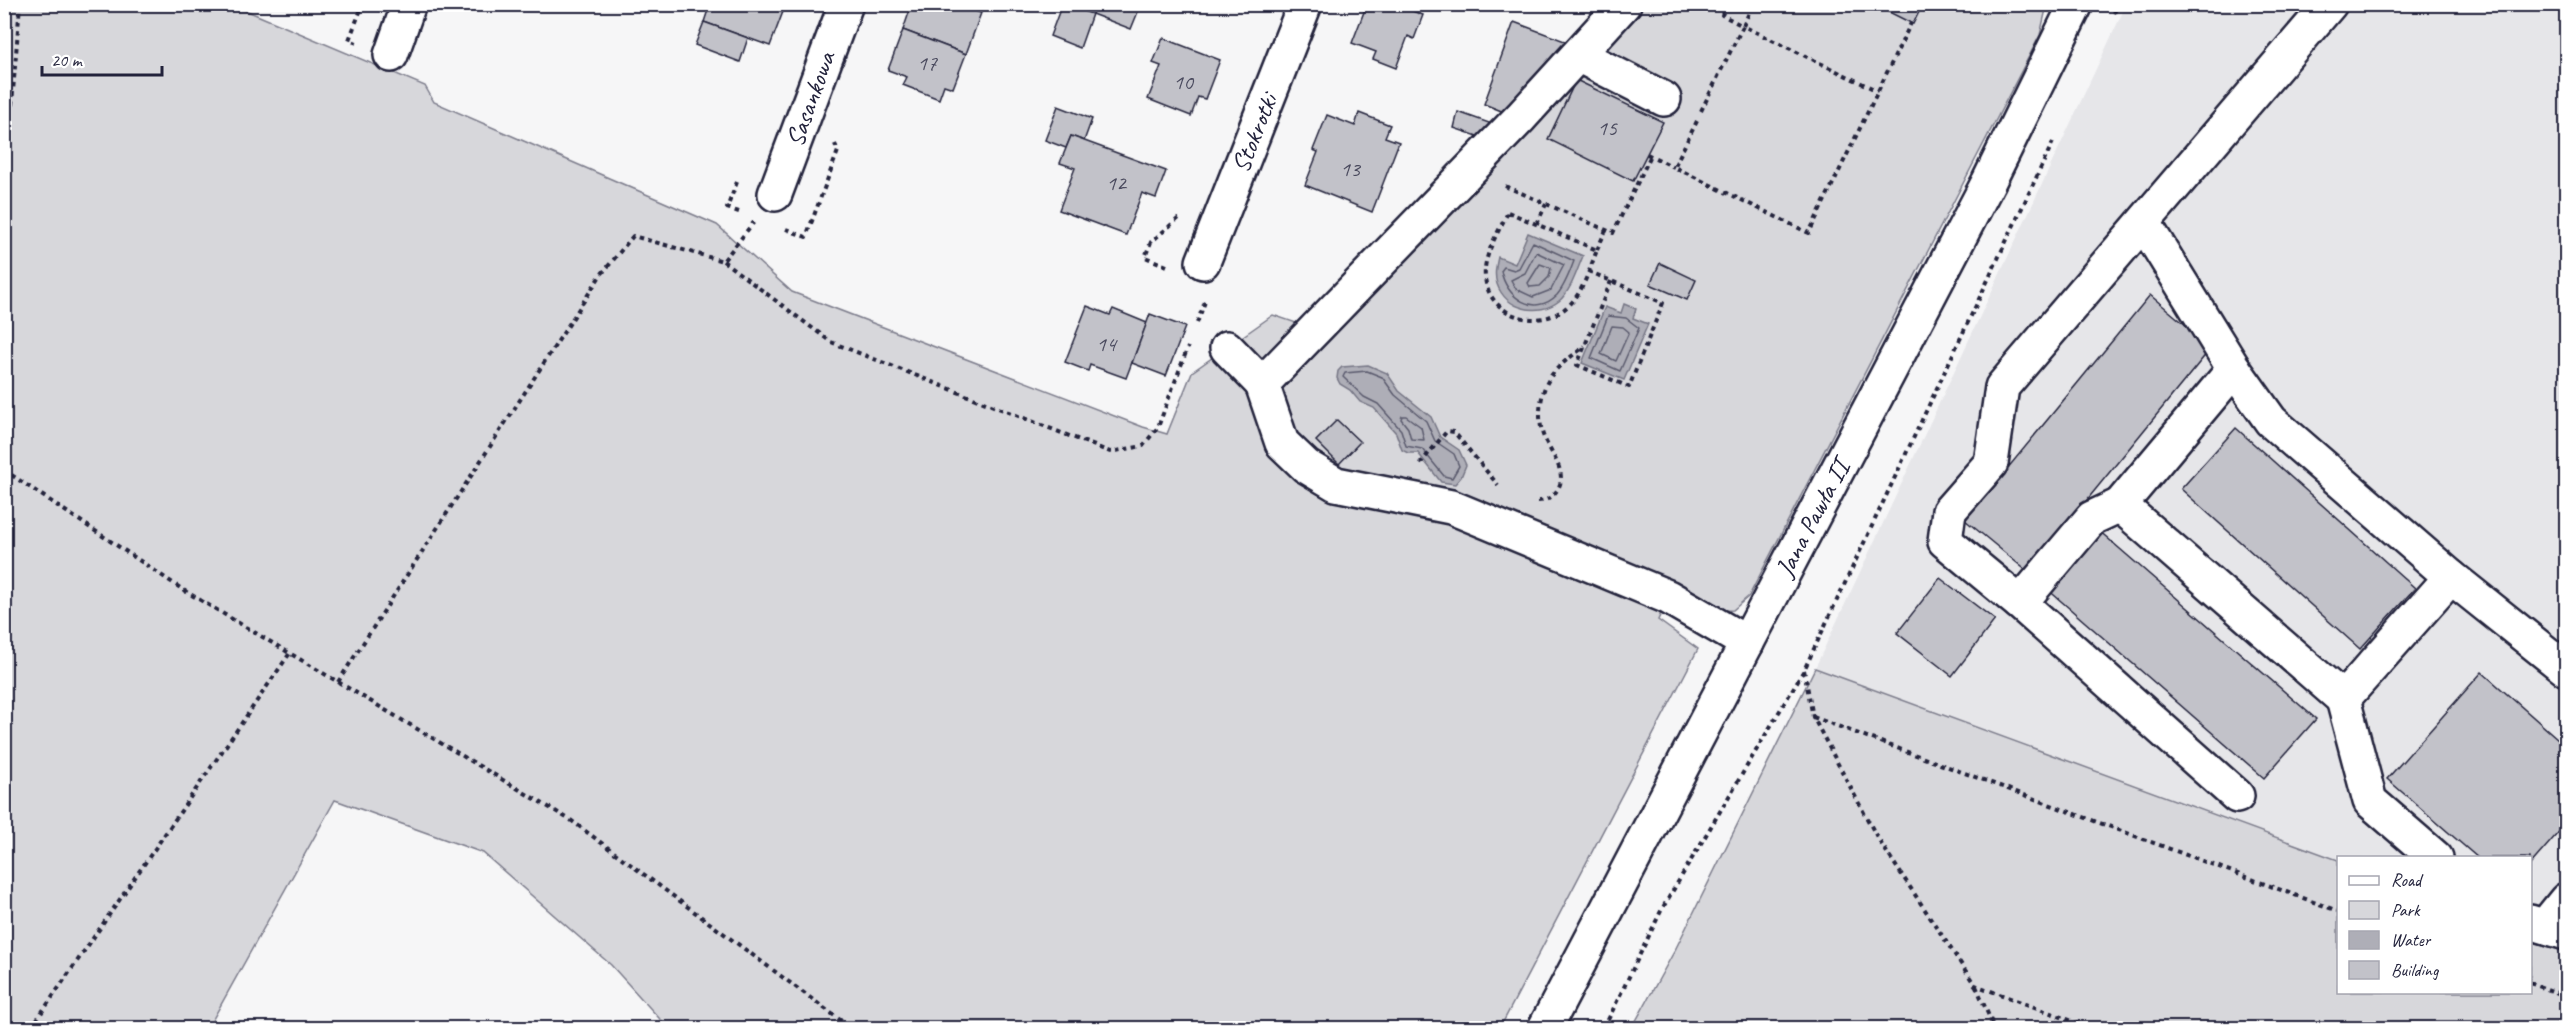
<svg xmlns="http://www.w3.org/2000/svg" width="2571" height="1033" font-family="Caveat,sans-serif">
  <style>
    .built { fill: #e6e6e9 }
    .green { fill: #d7d7db; stroke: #7c7c8b; stroke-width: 1.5 }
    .water { fill: #aeaeb7; stroke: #767685; stroke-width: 1.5 }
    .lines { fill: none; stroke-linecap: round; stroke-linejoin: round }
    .shore { stroke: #5a5a6d; stroke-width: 1.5 }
    .building { fill: #c2c2c9; stroke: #22223b; stroke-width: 1.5 }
    .minor-casing { stroke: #22223b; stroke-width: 38 }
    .path { stroke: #22223b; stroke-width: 4; stroke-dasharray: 4.5 4.5; stroke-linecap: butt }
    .minor { stroke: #fff; stroke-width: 33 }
    .labels { text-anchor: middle; stroke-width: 4.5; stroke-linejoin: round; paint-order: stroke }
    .number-label { font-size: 22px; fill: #4a4a5e }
    .street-label { font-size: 26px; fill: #22223b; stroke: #fff }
  </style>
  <rect width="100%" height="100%" fill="#f6f6f7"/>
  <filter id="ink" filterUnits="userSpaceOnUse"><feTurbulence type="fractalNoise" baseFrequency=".0167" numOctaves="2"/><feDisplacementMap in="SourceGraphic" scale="12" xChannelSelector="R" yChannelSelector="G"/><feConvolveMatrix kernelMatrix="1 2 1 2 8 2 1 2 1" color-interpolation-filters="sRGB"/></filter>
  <g filter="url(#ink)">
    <polygon class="built" points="2126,5 2566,5 2566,944 2531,930 2530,858 2338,858 2338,860 1815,668"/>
    <g class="green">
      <polygon points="5,5 233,5 425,86 434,102 717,225 792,292 1143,427 1167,434 1192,372 1273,315 1299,324 1606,5 2047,5 2040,35 1749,596 1733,610 1714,611 1673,586 1658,620 1698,649 1500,1028 668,1028 611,965 483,853 335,800 208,1028 5,1028"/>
      <polygon points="1815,668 2338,860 2338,992 2530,992 2531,930 2566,944 2566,1028 1632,1028 1675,950"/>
    </g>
    <g class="water">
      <path d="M1528,233L1583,256C1577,270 1571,291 1559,301C1539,317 1506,310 1497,284C1494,275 1496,266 1498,257L1515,264Z"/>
      <polygon points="1624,304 1636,309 1633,318 1648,324 1624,380 1582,363 1605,307 1621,313"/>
      <polygon points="1368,365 1387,373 1399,391 1431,417 1440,437 1459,450 1466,465 1461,477 1455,484 1441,482 1418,453 1408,453 1402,450 1396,433 1374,408 1360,402 1350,390 1340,384 1337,378 1338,371 1342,367"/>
    </g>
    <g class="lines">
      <g class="shore">
        <path d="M1533,242L1574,261C1570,272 1565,286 1557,295C1534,318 1506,297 1501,271L1504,267L1514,270L1519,268Z"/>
        <polygon points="1536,252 1564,265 1551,290 1533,297 1516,289 1511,280 1525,273"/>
        <polygon points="1540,264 1551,268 1549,277 1540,286 1530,287 1528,283"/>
        <polygon points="1608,316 1626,318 1639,328 1620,371 1591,358"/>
        <polygon points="1612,326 1623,327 1629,332 1616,361 1601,354"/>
        <polygon points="1367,371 1382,377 1395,395 1426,421 1435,441 1454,454 1459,466 1452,478 1444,476 1422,449 1406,446 1401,430 1378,404 1364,397 1343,377 1345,373"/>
        <polygon points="1402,416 1406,416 1421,427 1424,440 1411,439 1408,428 1401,419"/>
      </g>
    </g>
    <g class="building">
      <polygon points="710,4 781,4 780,7 784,9 770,46 704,22"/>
      <polygon points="912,4 974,4 972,10 981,13 966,54 903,30"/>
      <polygon points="1062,4 1092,14 1080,48 1050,36"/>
      <polygon points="1096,4 1133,4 1140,7 1131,29 1092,14"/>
      <polygon points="1367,4 1394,4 1423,15 1414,39 1408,36 1396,68 1373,59 1376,52 1352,43"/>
      <polygon points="1873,4 1923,4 1913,24"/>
      <polygon points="704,22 748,38 740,62 695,45"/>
      <polygon points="1514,22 1570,43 1504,112 1484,104"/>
      <polygon points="903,30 966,54 953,88 944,85 939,99 903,85 907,77 888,70"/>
      <polygon points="1163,38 1220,60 1205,99 1198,97 1191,116 1148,99 1161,66 1153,63"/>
      <polygon points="1576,80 1663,122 1633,181 1548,139"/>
      <polygon points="1058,106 1092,119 1084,141 1071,136 1066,148 1045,140"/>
      <polygon points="1458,112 1492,124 1480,137 1454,128"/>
      <polygon points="1359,113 1390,125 1385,137 1399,142 1372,212 1305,185 1318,152 1313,150 1327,115 1355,126"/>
      <polygon points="1071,136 1166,171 1156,198 1142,193 1126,235 1059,210 1075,168 1060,163"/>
      <polygon points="1660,263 1696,280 1687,300 1650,284"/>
      <polygon points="2150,295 2212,347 2028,572 1965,520"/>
      <polygon points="1087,306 1110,315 1113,309 1147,323 1126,378 1090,365 1088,371 1065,362"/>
      <polygon points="1150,314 1185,327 1166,376 1132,363"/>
      <polygon points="1337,420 1360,442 1339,464 1316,441"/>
      <polygon points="2236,428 2415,588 2360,649 2181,489"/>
      <polygon points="2097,529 2316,719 2264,778 2046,588"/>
      <polygon points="1940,578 1995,620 1952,676 1897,633"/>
      <polygon points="2482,672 2566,746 2566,829 2564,826 2530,865 2530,858 2478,858 2387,779"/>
    </g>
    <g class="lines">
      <defs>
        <g id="minor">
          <polyline points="1624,4 1521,117 1262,384 1282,443 1306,466 1336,484 1451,507 1668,597 1747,643"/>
          <polyline points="391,55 409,4"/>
          <polyline points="1578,55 1664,99"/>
          <polyline points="775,194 846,4"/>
          <polyline points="2144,223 2234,369 2271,421 2451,577 2566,669"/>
          <polyline points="1203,262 1305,4"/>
          <polyline points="1227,348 1262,384"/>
          <polyline points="2234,369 2120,505 2343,699 2451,577"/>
          <polyline points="2020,603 2092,518 2120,505"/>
          <polyline points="2343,699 2370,801 2436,858"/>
          <polyline points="2237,796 2020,603 1945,541 1949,511 1991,463 2002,387 2330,4"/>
          <polyline points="2530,922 2566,933"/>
          <polyline points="2545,926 2566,900"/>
          <polyline points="1545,1028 1988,183 2076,4"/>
        </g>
      </defs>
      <use href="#minor" class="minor-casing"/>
      <g class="path">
        <polyline points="1727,4 1722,15 1743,26 1753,4"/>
        <polyline points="4,7 17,4"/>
        <polyline points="2114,13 2118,4"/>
        <polyline points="357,43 349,40 363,4"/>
        <polyline points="1701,111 1743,26 1878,91"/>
        <polyline points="1697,121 1674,167 1809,233 1911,23"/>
        <polyline points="1647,154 1674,167"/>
        <polyline points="737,182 727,208 742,213"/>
        <polyline points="1505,186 1613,233 1651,155"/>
        <polyline points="4,204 20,4"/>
        <path d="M1508,212L1597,250C1590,268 1582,295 1567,307C1535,334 1481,313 1485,268C1487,249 1500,229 1508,212Z"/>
        <polyline points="1537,224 1546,204"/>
        <polyline points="786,229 806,237 838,151 835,144"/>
        <polyline points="1597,250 1606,230"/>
        <polyline points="723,261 831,342 1110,452 1143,446 1158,427 1188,347"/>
        <polyline points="1167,266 1145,257 1151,242 1179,218"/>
        <polyline points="1588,271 1663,303 1629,387 1577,365 1611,281"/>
        <polyline points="1197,323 1206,299"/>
        <polyline points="1420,464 1447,431 1454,432 1498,485"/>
        <polyline points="4,470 185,591 572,821 851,1028"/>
        <path d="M1538,501C1544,501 1550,499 1554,494C1572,475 1550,454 1543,435C1540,427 1539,411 1541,403C1545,373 1563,363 1585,346"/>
        <polyline points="1804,670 1813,717 1878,839 1975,985 2091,1028"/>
        <polyline points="338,682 600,276 633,236 723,261 754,222"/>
        <polyline points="1813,717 2338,911"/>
        <polyline points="2530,983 2566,996"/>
        <polyline points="1976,986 1994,1028"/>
        <polyline points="31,1028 290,653"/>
        <polyline points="1604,1028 1662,909 1804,670 2053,142"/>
      </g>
      <use href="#minor" class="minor"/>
    </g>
  </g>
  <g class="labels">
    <g class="number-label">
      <text x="927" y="70">17</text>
      <text x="1183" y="89">10</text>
      <text x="1607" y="135">15</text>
      <text x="1350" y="176">13</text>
      <text x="1116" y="190">12</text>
      <text x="1106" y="351">14</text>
    </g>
    <g class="street-label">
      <text transform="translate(810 99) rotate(-70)" y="9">Sasankowa</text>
      <text transform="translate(1254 133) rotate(-68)" y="9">Stokrotki</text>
      <text transform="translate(1812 518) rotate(-62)" y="9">Jana Pawła II</text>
    </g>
  </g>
  <rect width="2571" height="1033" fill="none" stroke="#fff" stroke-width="24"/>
  <rect x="12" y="12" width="2547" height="1009" fill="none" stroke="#22223b" stroke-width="2" filter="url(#ink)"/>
  <rect x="2337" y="856" width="195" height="138" fill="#ffffff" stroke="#a7a7b1" stroke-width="1.5"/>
  <rect x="2349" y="876" width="30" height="9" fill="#ffffff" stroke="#a7a7b1" stroke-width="1.5"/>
  <text x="2391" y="886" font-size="18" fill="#22223b">Road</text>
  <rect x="2349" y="901" width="30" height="18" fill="#d7d7db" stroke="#a7a7b1" stroke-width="1.5"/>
  <text x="2391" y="916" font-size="18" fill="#22223b">Park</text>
  <rect x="2349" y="931" width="30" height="18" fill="#aeaeb7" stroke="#a7a7b1" stroke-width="1.5"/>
  <text x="2391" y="946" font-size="18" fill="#22223b">Water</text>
  <rect x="2349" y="961" width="30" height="18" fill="#c2c2c9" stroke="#a7a7b1" stroke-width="1.5"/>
  <text x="2391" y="976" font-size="18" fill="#22223b">Building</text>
  <path d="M42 66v9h120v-9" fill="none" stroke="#22223b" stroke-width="3"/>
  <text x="51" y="66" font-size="18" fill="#22223b" stroke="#ffffff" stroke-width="4.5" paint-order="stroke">20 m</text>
</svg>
